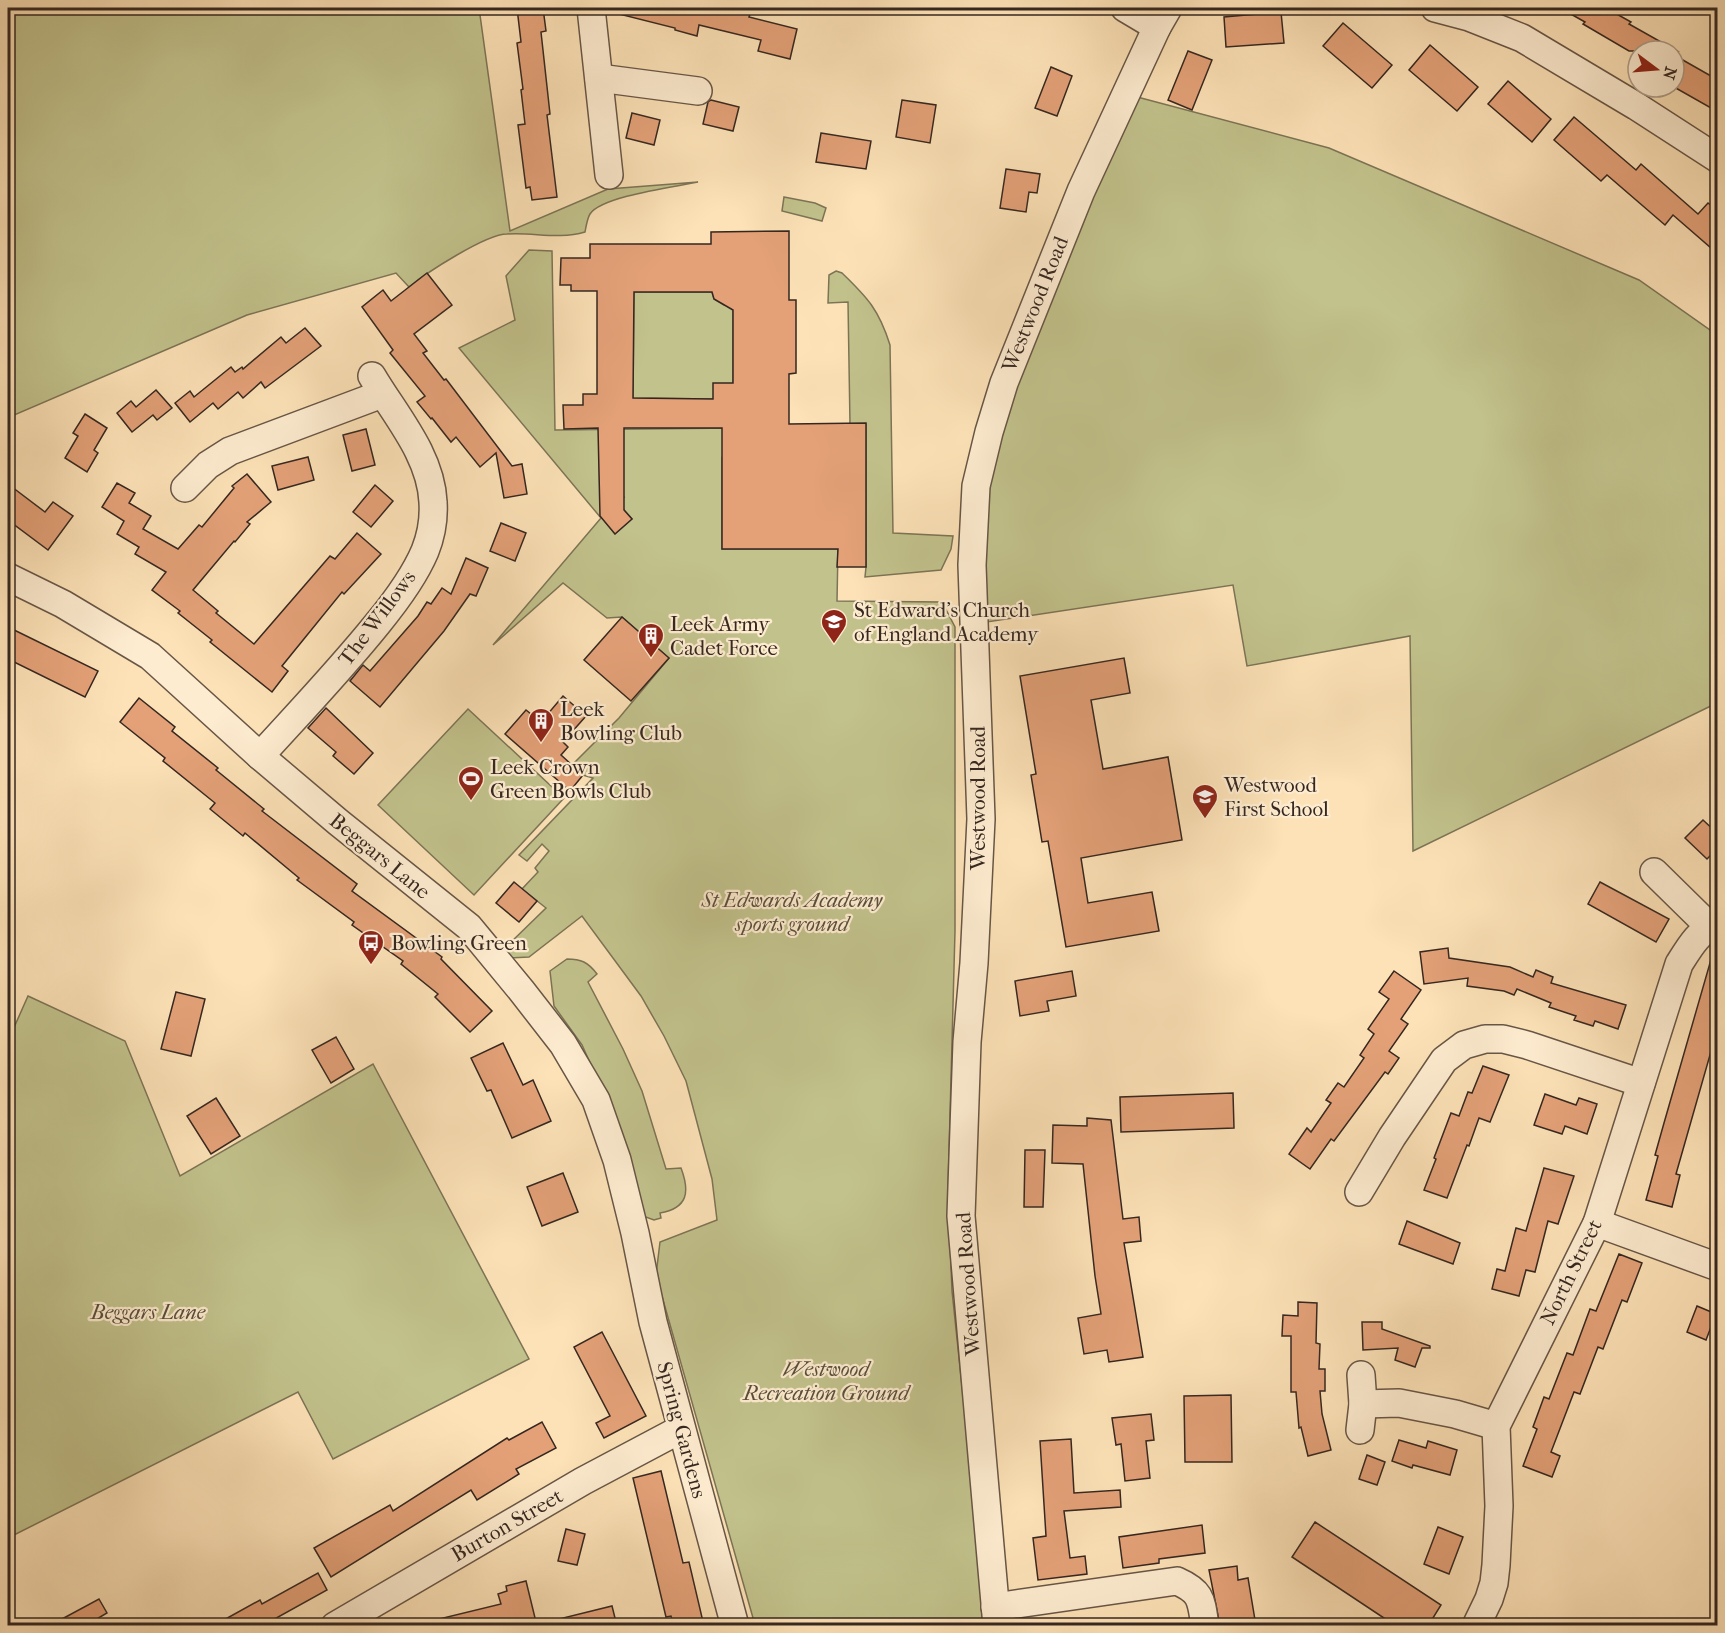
<svg xmlns="http://www.w3.org/2000/svg" width="1725" height="1633" font-family="'IM FELL French Canon',serif">
  <style>
    .green { fill: #c2c28c; stroke: #7c7456; stroke-width: 1.5; fill-rule: evenodd }
    .building { fill: #e4a178; stroke: #352720; stroke-width: 1.5; fill-rule: evenodd }
    .lines { fill: none; stroke-linecap: round; stroke-linejoin: round }
    .minor-casing { stroke: #675646; stroke-width: 30 }
    .minor { stroke: #feecd0; stroke-width: 27 }
    .labels { text-anchor: middle; stroke-width: 4.5; stroke-linejoin: round; paint-order: stroke }
    .street-label { font-size: 21px; fill: #352720; stroke: #feecd0 }
    .poi-label { font-size: 21px; fill: #352720; stroke: #feecd0; text-anchor: start }
    .park-label { font-size: 21px; font-style: italic; fill: #584e3b; stroke: #feecd0 }
  </style>
  <rect width="100%" height="100%" fill="#fde2b7"/>
  <filter id="stains"><feTurbulence type="fractalNoise" baseFrequency=".00333" numOctaves="4"/><feColorMatrix values="0 0 0 0 .2 0 0 0 0 .09 0 0 0 0 .02 0 0 0 .5 -.17"/></filter>
  <radialGradient id="worn" r=".72"><stop offset=".6" stop-color="#630" stop-opacity="0"/><stop offset="1" stop-color="#630" stop-opacity=".3"/></radialGradient>
  <g class="green">
    <path d="M8,8H479L510,231L608,189L698,182C675,187 602,196 590,214C587,219 586,227 585,232C558,240 534,232 507,234C486,234 426,273 409,287L396,273L247,315L12,416L8,383Z"/>
    <polygon points="1126,94 1329,148 1639,280 1717,335 1717,703 1413,851 1410,636 1247,666 1233,585 987,622 984,453"/>
    <polygon points="784,197 815,203 826,208 822,221 782,211"/>
    <path d="M529,250L552,251L555,430L734,428L722,458V549H838L837,601L942,602L955,627V931L948,1190L952,1291L983,1586L985,1625H755L656,1275L660,1242L717,1220L712,1179L686,1081L664,1036L641,996L582,916L529,957L509,958L505,948L546,908L522,889L538,872L535,868L549,851L542,844L527,861L519,855L593,778L583,775L572,765L619,718L669,658L622,617L607,618L563,583L493,645L601,518L459,348L515,320L506,276ZM599,450L624,497H600ZM619,504L632,519L615,534L602,518Z"/>
    <path d="M836,271L842,273C868,298 879,310 890,345L893,533L953,536L951,549L941,570L865,577L866,567V424H850L848,302L828,303L829,275Z"/>
    <polygon points="634,292 712,292 714,299 724,305 733,305 733,383 713,399 633,398"/>
    <polygon points="468,709 564,798 474,895 378,805"/>
    <path d="M567,959C581,959 588,962 597,974L588,982L623,1049L642,1091L666,1169L681,1168C690,1192 688,1208 660,1213L661,1218L654,1220L640,1215L603,1092L582,1045L554,1006L550,971Z"/>
    <polygon points="28,996 125,1041 180,1176 373,1064 529,1359 333,1459 298,1392 8,1538 8,1041"/>
  </g>
  <g class="building">
    <polygon points="517,8 543,8 546,31 541,32 550,114 547,115 557,197 532,200 530,187 526,188 518,125 525,124 521,90 523,89 517,43 521,42"/>
    <polygon points="620,8 752,8 749,17 797,29 790,59 758,51 761,40 699,25 697,36 675,30 675,28 619,14"/>
    <polygon points="1560,8 1606,8 1631,22 1629,24 1677,51 1629,51 1583,24 1585,22"/>
    <polygon points="1281,12 1284,43 1226,47 1224,17"/>
    <polygon points="1343,23 1392,65 1372,88 1323,46"/>
    <polygon points="1430,45 1478,87 1457,111 1409,70"/>
    <polygon points="1188,51 1212,60 1192,110 1168,100"/>
    <polygon points="1674,55 1718,80 1718,112 1674,87"/>
    <polygon points="1051,67 1072,76 1057,116 1035,108"/>
    <polygon points="1508,81 1551,119 1532,142 1488,104"/>
    <polygon points="711,100 739,107 733,131 703,124 708,102"/>
    <polygon points="902,100 936,105 930,143 896,137"/>
    <polygon points="632,113 660,120 654,145 626,138"/>
    <polygon points="1574,117 1636,170 1641,164 1698,214 1708,203 1718,211 1718,254 1673,215 1665,225 1607,175 1601,181 1554,140"/>
    <polygon points="821,133 871,141 866,169 816,162"/>
    <polygon points="1006,169 1040,174 1037,193 1029,192 1026,212 1000,208"/>
    <path d="M789,231V300H796V373L789,374V424L866,423V567H837L838,549H722V428H624V510L632,519L615,534L600,516L598,428L564,429L563,405H583V394H597V291H571V285H560L561,258H590V244H711V232ZM634,292H712L714,299L733,310V383H713V399L633,398Z"/>
    <polygon points="427,273 452,305 414,334 427,351 423,353 444,380 446,379 512,466 522,464 527,494 504,498 496,453 480,467 456,437 451,442 432,418 431,419 417,402 425,396 390,353 393,350 362,307 383,290 391,301"/>
    <polygon points="305,328 321,346 265,388 261,382 243,398 238,392 218,409 213,403 190,422 175,403 190,391 194,397 231,367 235,372 242,367 243,369 281,337 286,343"/>
    <polygon points="156,390 172,408 157,420 153,415 132,432 117,413 131,401 136,407"/>
    <polygon points="85,414 107,428 94,450 98,453 87,472 65,458 78,436 73,433"/>
    <polygon points="366,429 375,465 352,471 343,435"/>
    <polygon points="308,457 314,480 278,490 272,466"/>
    <polygon points="247,474 271,502 247,522 250,524 235,542 234,541 193,590 218,611 216,613 254,644 330,556 335,559 357,533 381,554 344,594 342,592 282,666 288,671 272,692 210,642 212,640 178,613 180,611 152,590 166,572 135,554 139,547 117,534 124,521 102,507 117,483 135,493 129,503 151,516 143,529 178,549 199,525 202,527 234,488 232,486"/>
    <polygon points="8,484 45,512 53,502 73,516 48,550 8,520"/>
    <polygon points="375,485 393,501 371,527 353,512"/>
    <polygon points="501,523 526,533 515,561 490,551"/>
    <polygon points="466,558 488,568 476,596 470,594 444,631 380,707 350,681 363,665 370,671 418,616 427,602 431,604 442,588 451,594"/>
    <polygon points="622,617 669,658 631,701 584,660"/>
    <polygon points="8,627 98,671 85,697 8,659"/>
    <polygon points="1124,658 1130,693 1091,700 1103,769 1168,757 1182,840 1081,858 1088,903 1152,892 1159,931 1066,947 1048,841 1042,842 1031,775 1036,774 1020,676"/>
    <polygon points="563,696 586,716 563,742 568,747 561,755 583,775 570,791 505,734 526,710 541,722"/>
    <polygon points="139,698 175,727 172,731 218,768 216,770 264,809 262,811 357,884 352,891 442,957 441,959 492,1011 470,1032 435,997 438,994 401,964 403,961 352,925 354,922 297,880 299,878 245,833 243,836 210,809 215,803 163,761 165,758 120,722"/>
    <polygon points="326,708 373,753 354,774 333,756 336,752 308,728"/>
    <polygon points="1703,820 1718,834 1718,848 1707,859 1685,838"/>
    <polygon points="514,882 537,901 519,922 496,903"/>
    <polygon points="1600,882 1669,919 1656,942 1588,904"/>
    <polygon points="1448,948 1449,958 1510,967 1533,977 1536,970 1553,977 1551,983 1626,1005 1618,1029 1595,1021 1593,1026 1574,1020 1576,1016 1549,1007 1551,1003 1517,989 1514,995 1504,991 1467,986 1468,978 1424,984 1420,952"/>
    <polygon points="1712,956 1718,957 1718,1027 1676,1174 1680,1175 1672,1207 1646,1200 1658,1156 1655,1155 1664,1123"/>
    <polygon points="1072,971 1076,996 1047,1001 1049,1011 1020,1016 1015,981"/>
    <polygon points="1394,971 1421,990 1401,1019 1408,1024 1389,1051 1399,1058 1388,1074 1385,1072 1334,1141 1331,1139 1310,1169 1289,1154 1307,1128 1311,1132 1331,1103 1326,1100 1338,1083 1344,1087 1364,1058 1360,1055 1374,1034 1368,1029 1389,999 1379,992"/>
    <polygon points="176,992 205,999 191,1056 161,1049"/>
    <polygon points="336,1037 354,1069 331,1083 312,1050"/>
    <polygon points="503,1043 523,1085 533,1080 551,1121 512,1138 491,1090 487,1091 471,1058"/>
    <polygon points="1483,1066 1509,1075 1490,1122 1479,1118 1469,1146 1467,1145 1447,1198 1424,1190 1436,1159 1434,1158 1451,1113 1459,1116 1468,1092 1472,1093"/>
    <polygon points="1233,1093 1234,1128 1121,1132 1120,1097"/>
    <polygon points="1545,1094 1576,1105 1579,1098 1597,1104 1587,1134 1565,1126 1562,1134 1534,1125"/>
    <polygon points="216,1098 240,1136 211,1154 187,1116"/>
    <polygon points="1087,1118 1111,1120 1123,1219 1139,1217 1141,1241 1124,1243 1143,1357 1109,1362 1107,1350 1084,1354 1078,1318 1101,1314 1095,1276 1083,1164 1052,1163 1053,1125 1087,1126"/>
    <polygon points="1025,1150 1045,1150 1043,1207 1024,1207"/>
    <polygon points="1544,1168 1574,1176 1558,1224 1548,1221 1535,1272 1526,1270 1519,1296 1492,1289 1497,1269 1505,1271 1516,1228 1526,1231"/>
    <polygon points="563,1173 578,1212 542,1226 527,1187"/>
    <polygon points="1407,1221 1460,1243 1453,1264 1399,1244"/>
    <polygon points="1619,1254 1642,1263 1627,1302 1622,1300 1603,1349 1598,1347 1580,1394 1574,1392 1551,1452 1560,1456 1552,1477 1523,1466 1537,1429 1533,1427 1544,1397 1549,1399 1567,1353 1573,1355 1590,1309 1596,1311"/>
    <polygon points="1298,1302 1317,1303 1316,1343 1320,1344 1319,1369 1325,1369 1325,1391 1320,1391 1322,1414 1331,1450 1308,1456 1301,1427 1299,1428 1296,1392 1291,1392 1291,1336 1282,1336 1283,1315 1298,1316"/>
    <polygon points="1697,1306 1716,1314 1706,1340 1687,1332"/>
    <polygon points="1362,1322 1382,1322 1382,1329 1430,1346 1430,1348 1422,1348 1415,1367 1395,1360 1398,1348 1363,1350"/>
    <polygon points="602,1332 646,1416 604,1438 596,1423 610,1416 574,1347"/>
    <polygon points="1231,1395 1232,1462 1185,1462 1184,1396"/>
    <polygon points="1151,1414 1154,1440 1146,1441 1150,1478 1125,1481 1121,1444 1116,1445 1112,1418"/>
    <polygon points="542,1422 556,1448 516,1469 519,1474 477,1500 471,1490 331,1577 314,1548 390,1505 393,1511 507,1438 509,1440"/>
    <polygon points="1071,1439 1074,1493 1120,1490 1121,1507 1064,1511 1070,1558 1085,1556 1087,1574 1038,1580 1033,1538 1046,1536 1040,1441"/>
    <polygon points="1399,1440 1426,1448 1428,1441 1457,1450 1450,1475 1413,1465 1412,1468 1392,1461"/>
    <polygon points="1367,1455 1385,1462 1377,1485 1359,1479"/>
    <polygon points="661,1471 683,1563 689,1562 704,1626 674,1626 671,1616 666,1617 633,1478"/>
    <polygon points="1315,1522 1441,1605 1428,1626 1378,1626 1384,1618 1292,1557"/>
    <polygon points="1202,1525 1205,1553 1159,1559 1159,1563 1123,1568 1119,1537"/>
    <polygon points="1438,1527 1463,1537 1449,1574 1424,1564"/>
    <polygon points="566,1529 585,1534 577,1565 558,1561"/>
    <polygon points="1237,1566 1238,1580 1248,1578 1256,1626 1220,1626 1209,1570"/>
    <polygon points="318,1573 327,1590 262,1626 213,1626 260,1600 262,1604"/>
    <polygon points="526,1581 537,1626 440,1626 439,1619 501,1604 498,1594 507,1591 506,1586"/>
    <polygon points="99,1599 107,1613 85,1626 49,1626"/>
    <polygon points="612,1606 617,1626 560,1626 559,1619"/>
  </g>
  <g class="lines">
    <defs>
      <g id="minor">
        <polyline points="591,8 609,175"/>
        <polyline points="1125,8 1157,27"/>
        <polyline points="1435,8 1469,17 1522,38 1636,106 1718,159"/>
        <polyline points="599,78 698,91"/>
        <polyline points="185,488 208,465 230,451 382,394"/>
        <polyline points="8,577 63,604 150,656 260,756 338,822 469,927 521,990 563,1044 596,1100 617,1160 635,1233 653,1322 735,1626"/>
        <path d="M260,756C300,712 341,669 378,623C396,601 414,577 425,551C431,536 434,517 433,502C431,455 395,415 372,376"/>
        <polyline points="1654,872 1709,926"/>
        <polyline points="1359,1192 1392,1137 1444,1060 1464,1045 1485,1039 1503,1039 1527,1045 1641,1083"/>
        <polyline points="1597,1223 1718,1267"/>
        <polyline points="1363,1404 1399,1403 1455,1414 1496,1426"/>
        <polyline points="1360,1430 1363,1404 1361,1375"/>
        <path d="M995,1607L1177,1581C1202,1592 1201,1600 1205,1626"/>
        <polyline points="335,1626 583,1481 681,1429"/>
        <polyline points="997,1626 961,1216 967,1042 974,963 981,819 972,565 976,486 989,432 1004,383 1081,191 1157,27 1168,8"/>
        <path d="M1476,1626L1489,1599L1494,1583L1496,1565L1499,1506L1496,1426L1597,1223L1679,964C1689,948 1699,930 1718,923"/>
      </g>
    </defs>
    <use href="#minor" class="minor-casing"/>
    <use href="#minor" class="minor"/>
  </g>
  <defs>
    <symbol id="school-pin" viewBox="-11 -11 22 30"><path d="M0 17L-7.5 6A9.5 9.5 0 1 1 7.5 6Z" fill="#8f2418" stroke="#feecd0"/><path d="M0-5L7-2L0 1L-7-2ZM-4 1L0 2.5L4 1V4Q0 6-4 4Z" fill="#fff"/></symbol>
    <symbol id="building-pin" viewBox="-11 -11 22 30"><path d="M0 17L-7.5 6A9.5 9.5 0 1 1 7.5 6Z" fill="#8f2418" stroke="#feecd0"/><path d="M-4-6H4V6H1V3H-1V6H-4ZM-2.5-4.3h1.7v1.8h-1.7ZM.8-4.3h1.7v1.8H.8ZM-2.5-1h1.7V.8h-1.7ZM.8-1h1.7V.8H.8Z" fill="#fff"/></symbol>
    <symbol id="stadium-pin" viewBox="-11 -11 22 30"><path d="M0 17L-7.5 6A9.5 9.5 0 1 1 7.5 6Z" fill="#8f2418" stroke="#feecd0"/><path d="M0-5a6.5 5 0 1 0 0 10a6.5 5 0 1 0 0-10ZM-3.5-1.8h7v3.6h-7Z" fill="#fff"/></symbol>
    <symbol id="bus-pin" viewBox="-11 -11 22 30"><path d="M0 17L-7.5 6A9.5 9.5 0 1 1 7.5 6Z" fill="#8f2418" stroke="#feecd0"/><path d="M-5-6H5V4H4V6H2V4H-2V6H-4V4H-5ZM-3.5-4V0h7V-4ZM-3.5 1.2v1.5H-2V1.2ZM2 1.2v1.5H3.5V1.2Z" fill="#fff"/></symbol>
  </defs>
  <g fill-rule="evenodd">
    <use href="#school-pin" x="819" y="607" width="30" height="40"/>
    <use href="#building-pin" x="636" y="621" width="30" height="40"/>
    <use href="#building-pin" x="526" y="706" width="30" height="40"/>
    <use href="#stadium-pin" x="456" y="764" width="30" height="40"/>
    <use href="#school-pin" x="1190" y="782" width="30" height="40"/>
    <use href="#bus-pin" x="356" y="928" width="30" height="40"/>
  </g>
  <g class="labels">
    <g class="street-label">
      <text transform="translate(1035 304) rotate(-68)" y="7">Westwood Road</text>
      <text transform="translate(377 618) rotate(-53)" y="7">The Willows</text>
      <text transform="translate(978 798) rotate(-90)" y="7">Westwood Road</text>
      <text transform="translate(380 856) rotate(39)" y="7">Beggars Lane</text>
      <text transform="translate(1571 1272) rotate(-64)" y="7">North Street</text>
      <text transform="translate(968 1284) rotate(-94)" y="7">Westwood Road</text>
      <text transform="translate(682 1430) rotate(75)" y="7">Spring Gardens</text>
      <text transform="translate(507 1525) rotate(-30)" y="7">Burton Street</text>
    </g>
    <g class="poi-label">
      <text x="854" y="617">St Edward's Church<tspan x="854" dy="24">of England Academy</tspan></text>
      <text x="670" y="631">Leek Army<tspan x="670" dy="24">Cadet Force</tspan></text>
      <text x="560" y="716">Leek<tspan x="560" dy="24">Bowling Club</tspan></text>
      <text x="490" y="774">Leek Crown<tspan x="490" dy="24">Green Bowls Club</tspan></text>
      <text x="1224" y="792">Westwood<tspan x="1224" dy="24">First School</tspan></text>
      <text x="391" y="950">Bowling Green</text>
    </g>
    <g class="park-label">
      <text x="792" y="907">St Edwards Academy<tspan x="792" dy="24">sports ground</tspan></text>
      <text x="148" y="1319">Beggars Lane</text>
      <text x="826" y="1376">Westwood<tspan x="826" dy="24">Recreation Ground</tspan></text>
    </g>
  </g>
  <rect width="1725" height="1633" fill="none" stroke="#fde2b7" stroke-width="30"/>
  <rect x="9" y="9" width="1707" height="1615" fill="none" stroke="#352720" stroke-width="3"/>
  <rect x="15" y="15" width="1695" height="1603" fill="none" stroke="#352720" stroke-width="1.5"/>
  <g transform="translate(1656 69) rotate(106)"><circle r="28" fill="#feecd0" stroke="#ae9d8a" stroke-width="1.5"/>
  <path d="M0-4.5L10 22L0 15L-10 22Z" fill="#8f2418"/>
  <text y="-9" font-size="16" font-weight="bold" text-anchor="middle" fill="#352720">N</text>
  </g>
  <rect width="100%" height="100%" filter="url(#stains)"/>
  <rect width="100%" height="100%" fill="url(#worn)"/>
</svg>
